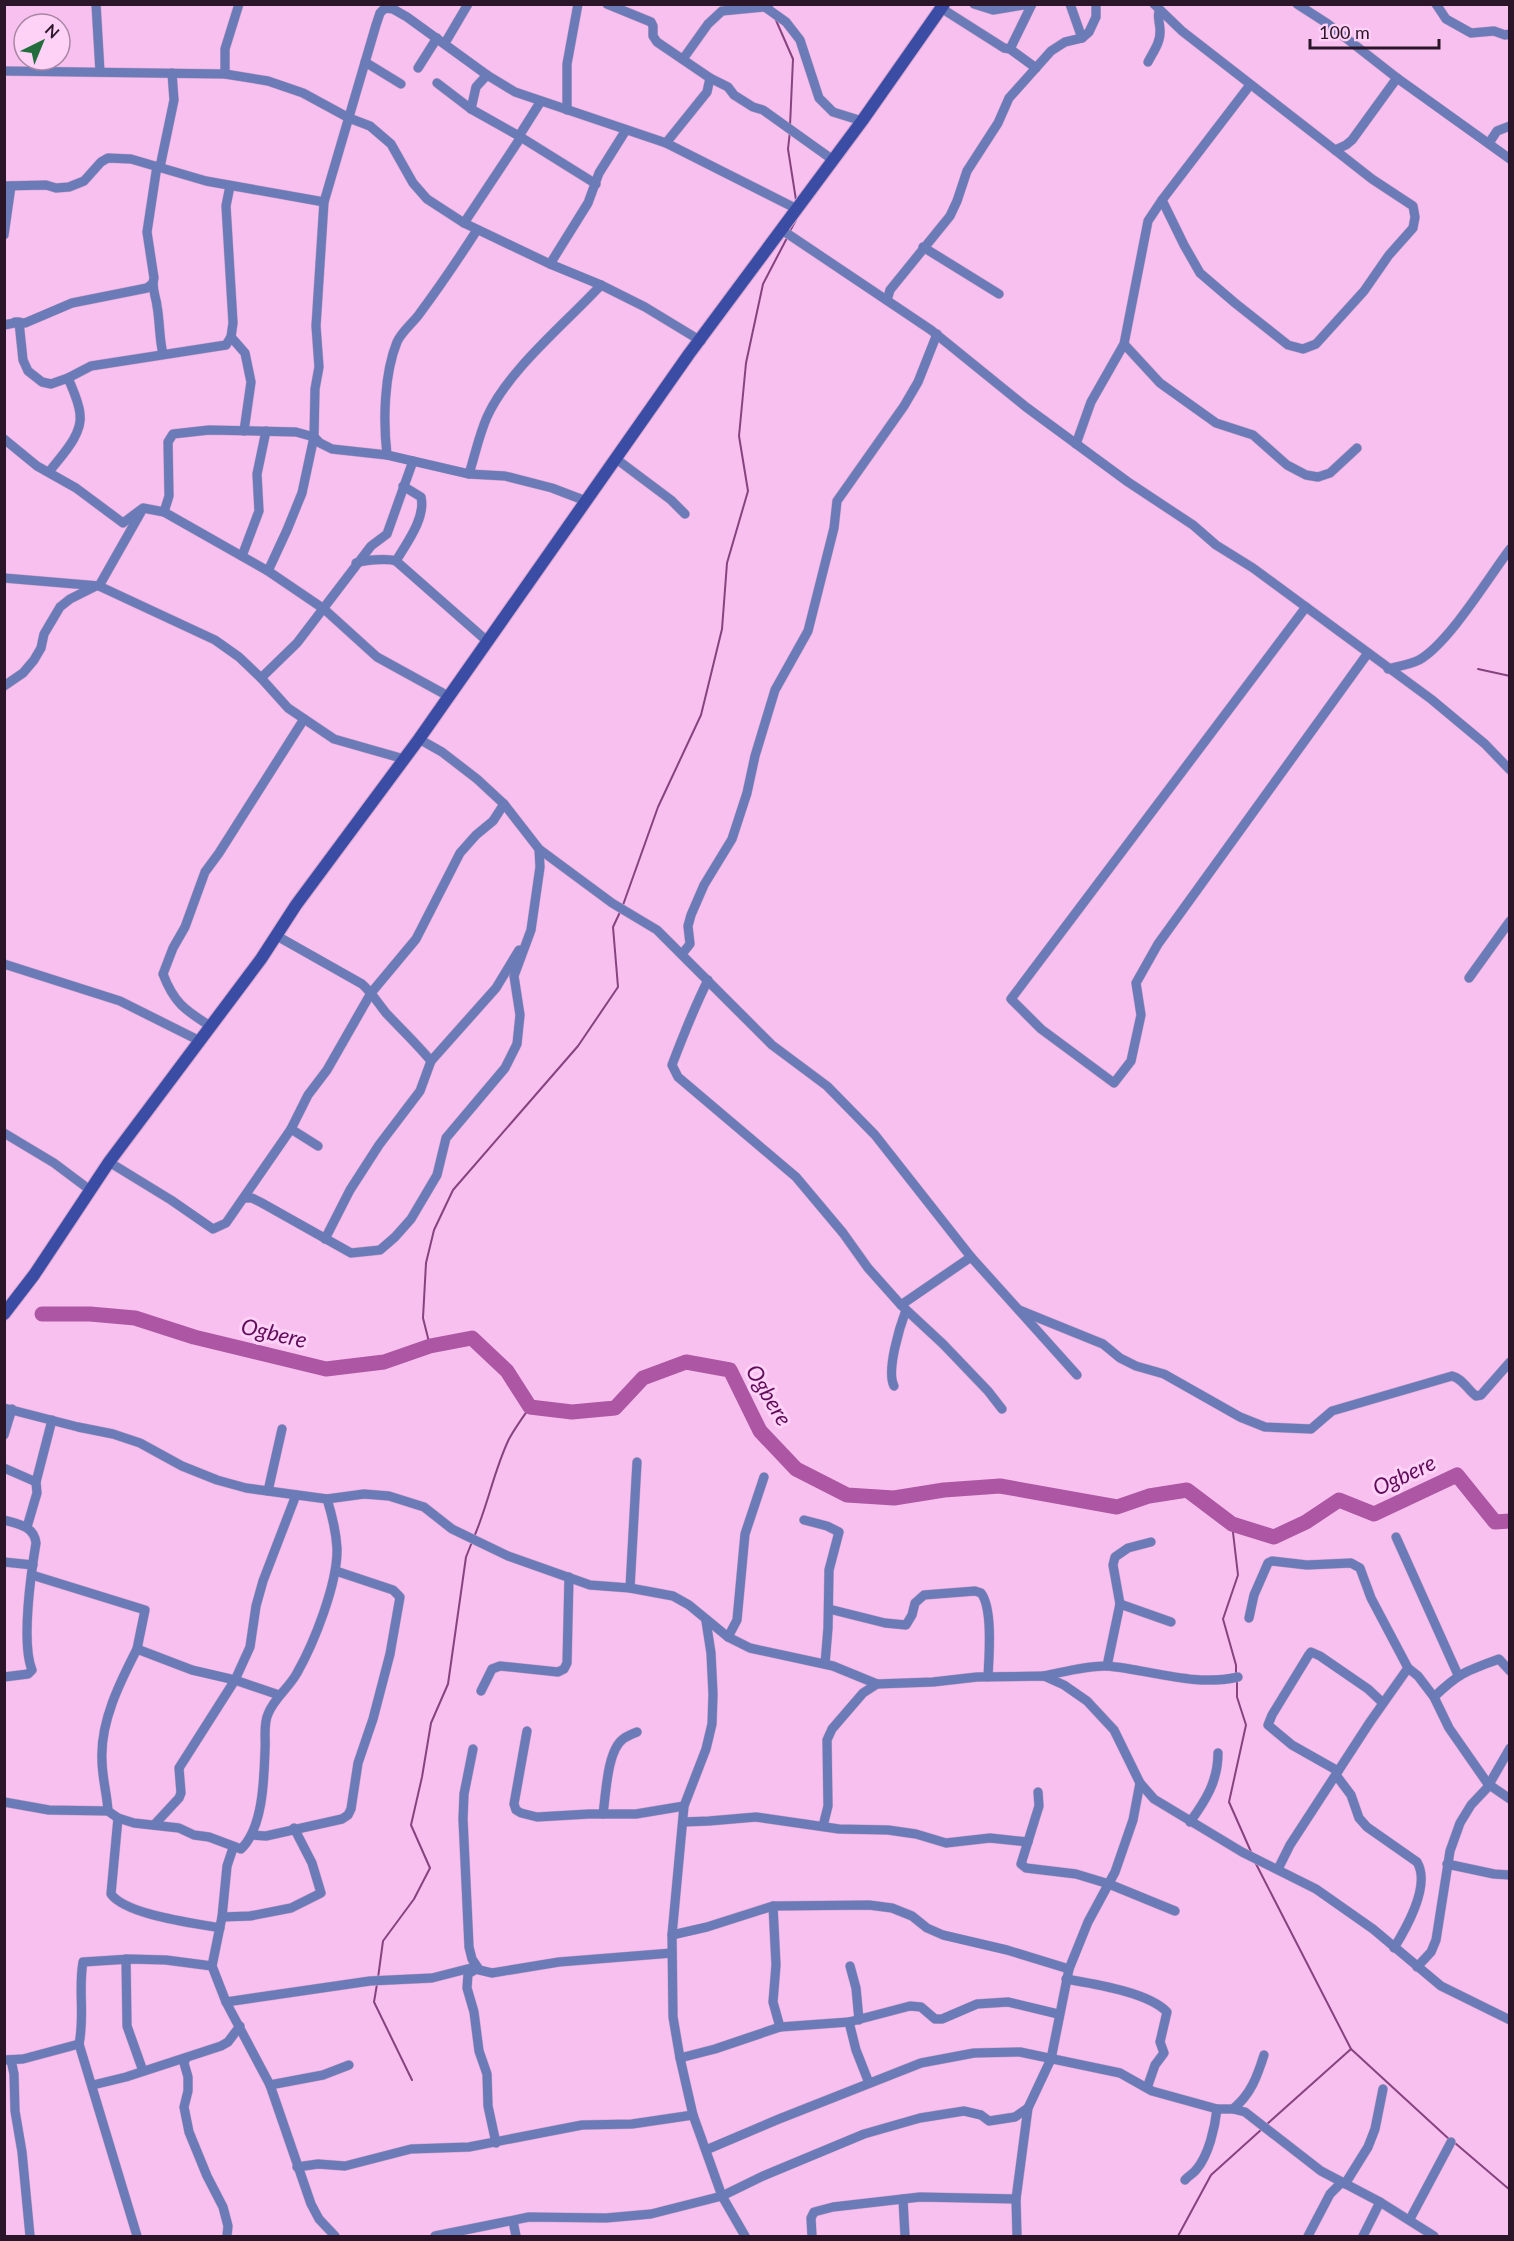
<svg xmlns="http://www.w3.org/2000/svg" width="1514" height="2241" font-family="Lato,sans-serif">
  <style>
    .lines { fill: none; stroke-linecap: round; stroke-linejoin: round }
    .stream { stroke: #86437f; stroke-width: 2 }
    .river { stroke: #ad56a4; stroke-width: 15 }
    .street-casing { stroke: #d2a1cb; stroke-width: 10 }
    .secondary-casing { stroke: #d2a1cb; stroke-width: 14 }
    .street { stroke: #6a7bb7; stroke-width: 9 }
    .secondary { stroke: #3b4ca4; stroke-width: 12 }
    .labels { text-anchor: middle; stroke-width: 6; stroke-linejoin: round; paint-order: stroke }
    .water-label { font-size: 22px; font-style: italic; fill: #600c5a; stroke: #fed1f7 }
  </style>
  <rect width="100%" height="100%" fill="#f7c0ef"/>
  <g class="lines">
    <g class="stream">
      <polyline points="775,18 793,59 790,126"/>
      <polyline points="790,131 788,149 796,200"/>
      <polyline points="790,231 796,220"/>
      <polyline points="1478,669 1510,676"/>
      <polyline points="623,905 658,807 701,715 722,629 727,563 748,491 739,436 746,363 763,284 788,236"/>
      <polyline points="430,1346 423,1318 426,1263 434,1230 453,1190 578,1046 618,987 613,927 621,910"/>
      <polyline points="1232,1524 1238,1575 1223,1619 1236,1665 1236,1673"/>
      <path d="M474,1537C488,1505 494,1470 509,1439C515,1428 523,1417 530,1407"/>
      <polyline points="1237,1679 1237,1697 1246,1725 1229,1802 1252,1854"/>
      <polyline points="1255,1862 1351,2049 1450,2140"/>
      <polyline points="378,1978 383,1941 414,1899 430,1868 411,1825 422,1777 431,1723 448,1684 466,1557 472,1542"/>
      <polyline points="377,1984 374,2002 412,2080"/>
      <polyline points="1266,2125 1351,2049"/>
      <polyline points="1455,2143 1510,2190"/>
      <polyline points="1178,2236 1211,2175 1262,2129"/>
    </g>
    <polyline class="river" points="42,1314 90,1314 135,1318 194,1337 326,1369 384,1362 430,1346 472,1338 507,1371 530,1407 572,1412 615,1408 643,1378 686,1362 730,1370 760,1431 796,1469 847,1495 894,1498 944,1490 1000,1486 1117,1507 1149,1496 1187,1490 1232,1524 1274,1537 1306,1522 1339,1500 1374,1514 1457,1475 1495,1522 1510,1521"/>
    <defs>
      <g id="street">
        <polyline points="96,4 100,72"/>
        <polyline points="607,4 651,22 653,26 653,36 657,42 710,78 728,87 734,95 753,107 763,110 833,160"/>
        <polyline points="974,4 993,10 1030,4"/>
        <polyline points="1070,4 1082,38"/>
        <polyline points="1154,4 1182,31 1335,150 1346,145 1352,140 1397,78"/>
        <polyline points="1297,4 1328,24 1397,78 1510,159"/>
        <polyline points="1436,4 1446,19 1471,33 1494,31 1505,35 1510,34"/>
        <polyline points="765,7 786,22 800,40 819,98 833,112 862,121"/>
        <polyline points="941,8 1004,48 1010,49 1036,68"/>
        <polyline points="445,43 468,4"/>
        <polyline points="1010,49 1032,4"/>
        <polyline points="683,59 708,24 722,11 765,7 769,4"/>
        <polyline points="365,62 401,84"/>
        <path d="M1148,62C1153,52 1161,42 1160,30C1160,22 1157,19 1159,11"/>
        <polyline points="418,68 437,38"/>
        <polyline points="4,71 225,74 268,81 303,93 349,118 370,126 391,144 413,183 427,199 464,223 550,264 601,285 645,307 701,341"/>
        <polyline points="225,74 225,49 239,4"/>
        <polyline points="437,83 471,109 519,136 596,184"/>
        <polyline points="471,109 476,87 487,75"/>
        <polyline points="567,110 567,64 578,4"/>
        <polyline points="519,136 541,101"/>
        <polyline points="666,143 707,92 710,78"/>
        <polyline points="1489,143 1497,131 1510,126"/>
        <path d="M157,166L147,232L154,278C151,288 156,296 157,306C160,322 159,338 163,354"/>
        <polyline points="160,167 174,100 172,73"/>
        <polyline points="4,186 46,185 56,188 69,187 84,181 101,162 108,158 131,159 206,181 324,202"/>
        <polyline points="1162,200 1184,245 1200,273 1235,303 1288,345 1303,349 1316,344 1364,291 1389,255 1413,228 1415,217 1413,206 1372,179 1335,150"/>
        <polyline points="464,223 521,137"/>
        <polyline points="782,230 931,330 1026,407 1128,482 1193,525 1216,545 1253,568 1431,699 1485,744 1510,770"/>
        <polyline points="4,235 11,186"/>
        <polyline points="923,247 999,294"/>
        <polyline points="550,264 588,203 599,173 626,130"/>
        <polyline points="887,300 890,290 950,216 957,201 967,171 998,123 1009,98 1051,51 1065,42 1082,38 1089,32 1096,17 1096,4"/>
        <polyline points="15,322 25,323 72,303 147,288 152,284"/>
        <polyline points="4,325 19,322 23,360 28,371 42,382 51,384 68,378 91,366 226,345 231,337 233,323 226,206 230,186"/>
        <polyline points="231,337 245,353 251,382 244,431"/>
        <polyline points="1124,344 1160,383 1216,423 1253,435 1287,465 1306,475 1318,477 1330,473 1357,448"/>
        <polyline points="4,439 37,466 76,488 123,523 143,508 164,512 268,571 324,609 377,657 448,696"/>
        <polyline points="1076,444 1091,402 1124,344 1148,221 1162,200 1250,85"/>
        <path d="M387,455C383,421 384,374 397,342C402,331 414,322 420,313C440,286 459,258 477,230"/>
        <polyline points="615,458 671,500 685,514"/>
        <path d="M49,472C60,457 83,435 80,414C79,402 73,390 68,378"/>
        <path d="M469,474C475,455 479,435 487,417C508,370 566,323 601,285"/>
        <polyline points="164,512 169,496 168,442 173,434 209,430 296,432 314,437 320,443 332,449 387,455 469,474 505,476 552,488 586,501"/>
        <polyline points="242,556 259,511 257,474 266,431"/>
        <path d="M396,561C406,544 426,518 421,497L403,486"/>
        <path d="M356,563C364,560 388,558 396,561L487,641"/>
        <polyline points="268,571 287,530 302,493 314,437 315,389 319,367 316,326 324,202 376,25 380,13 385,8 393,9 407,17 487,75 515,92 666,143 797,209"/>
        <polyline points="4,578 99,586 215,640 239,657 261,678 288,708 334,739 404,759"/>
        <polyline points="99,586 141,512"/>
        <polyline points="1306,607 1011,999 1041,1029 1114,1083 1131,1061 1141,1015 1136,983 1158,944 1368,653"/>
        <path d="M1388,669C1398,666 1409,665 1419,660C1449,643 1488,578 1510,549"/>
        <polyline points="261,678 297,643 371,546 387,534 413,461"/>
        <polyline points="4,686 23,673 34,660 41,648 44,634 60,607 70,599 94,587"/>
        <polyline points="419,739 442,752 477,779 504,804 539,849 612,903 657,930 772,1045 827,1086 875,1135 971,1257 1077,1375"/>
        <path d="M277,936L362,984C372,993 378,1003 386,1013C401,1029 417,1044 431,1061L420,1091L379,1145L350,1190L325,1239"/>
        <polyline points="682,954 690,944 688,926 691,915 704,885 732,839 747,793 755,756 775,690 808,631 834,528 837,501 904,406 918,382 937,334"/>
        <polyline points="4,964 120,1001 200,1041"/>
        <polyline points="1469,978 1510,921"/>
        <path d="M708,980C694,1008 683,1036 672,1065L678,1077L796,1177L843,1233L868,1268L901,1305L943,1344L988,1391L1002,1409"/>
        <path d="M210,1026C185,1010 174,1003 163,974L173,948L185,927L205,872L219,853L304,719"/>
        <polyline points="431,1061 496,988 519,950"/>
        <polyline points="291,1129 308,1095 327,1070 371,993 416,939 460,853 476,835 493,821 504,804"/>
        <polyline points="4,1133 54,1163 90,1190"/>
        <polyline points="109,1162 171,1200 213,1229 226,1223 291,1129 318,1146"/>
        <polyline points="244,1198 252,1198 262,1203 351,1253 380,1250 395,1237 411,1219 437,1175 446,1138 505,1068 517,1044 520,1015 514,976 531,930 540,867 539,849"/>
        <polyline points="901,1305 971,1257"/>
        <path d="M1019,1310L1103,1344L1120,1358L1136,1366L1164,1374L1240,1417L1265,1427L1311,1429L1332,1411L1452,1376C1462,1378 1468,1390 1476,1396L1481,1395L1510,1362"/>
        <path d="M894,1386C886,1371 900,1326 906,1310"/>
        <polyline points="4,1408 78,1427 113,1434 140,1443 182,1466 217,1480 246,1488 327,1499 364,1494 389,1496 424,1507 452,1529 508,1556 590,1585 630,1588 673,1596 689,1605 728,1637 750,1648 833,1666 877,1684 933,1682 977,1677 1044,1676 1064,1685 1087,1701 1114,1730 1140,1783 1154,1799 1242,1852 1316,1889 1373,1929 1441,1986 1510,2020"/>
        <polyline points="4,1435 12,1409"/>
        <polyline points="4,1468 36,1482"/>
        <polyline points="268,1491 282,1429"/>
        <path d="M4,1520C18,1524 34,1526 36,1543C31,1573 21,1643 32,1670L28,1674L4,1677"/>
        <polyline points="804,1520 827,1526 839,1532 829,1570 828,1628 825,1664"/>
        <polyline points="27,1527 37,1493 36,1482 52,1420"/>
        <polyline points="1396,1537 1458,1675"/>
        <polyline points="4,1562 33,1565"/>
        <polyline points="32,1575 145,1610 137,1649"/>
        <polyline points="630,1588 637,1462"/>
        <polyline points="1120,1604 1171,1622"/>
        <path d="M829,1609L885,1623L906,1625L912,1615L915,1603L924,1595L975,1591L981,1593C993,1608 989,1657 988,1677"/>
        <polyline points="1249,1618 1254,1595 1268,1563 1272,1561 1307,1565 1351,1563 1360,1568 1371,1598 1408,1668 1418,1676 1434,1697 1449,1728 1488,1784 1510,1799"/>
        <polyline points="706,1621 711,1653 713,1694 712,1724 706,1749 684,1806 672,1935 673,2017 680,2058 693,2115 722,2196 745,2236"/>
        <polyline points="728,1637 737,1620 745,1534 764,1477"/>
        <polyline points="1107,1666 1120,1604 1113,1565 1115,1557 1128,1548 1151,1542"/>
        <path d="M1044,1676C1064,1672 1088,1665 1108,1666C1151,1670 1195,1687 1238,1677"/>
        <polyline points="481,1691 492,1669 500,1666 558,1672 564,1669 567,1663 569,1577"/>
        <path d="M1434,1697C1459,1673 1466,1671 1499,1659L1510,1671"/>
        <polyline points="527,1731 514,1804 516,1810 521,1813 537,1817 589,1814 636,1814 684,1806"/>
        <polyline points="473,1749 464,1794 463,1819 469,1947 472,1959 478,1968 468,1974 467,1988 474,2012 479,2051 487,2074 488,2106 496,2143"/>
        <polyline points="1338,1771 1292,1745 1268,1725 1272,1715 1308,1656 1311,1652 1320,1656 1368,1689 1383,1703"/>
        <path d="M1336,1775L1351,1795L1359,1818L1367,1827L1417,1862C1431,1885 1407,1927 1394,1948"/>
        <polyline points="1038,1792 1039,1806 1021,1864 1026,1868 1076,1874 1109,1884 1175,1911"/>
        <path d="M4,1802L49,1810L108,1811L118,1818L134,1823L179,1828L194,1835L209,1837L241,1849C263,1828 264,1780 265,1750C266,1738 263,1725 268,1714C274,1698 289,1688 297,1673C314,1643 338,1583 337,1548C336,1531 332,1515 327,1499"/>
        <path d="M108,1811C107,1794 102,1777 102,1760C100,1722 120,1682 137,1649L192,1670L235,1680L279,1695"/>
        <path d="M603,1814C606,1794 607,1751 623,1739C627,1736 632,1734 637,1732"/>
        <path d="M118,1818L111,1894C126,1915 194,1923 220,1928"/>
        <polyline points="683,1822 709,1821 756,1817 839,1829 888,1830 916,1834 946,1843 990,1838 1028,1842"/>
        <path d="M1190,1822C1206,1800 1218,1781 1218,1753"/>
        <polyline points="154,1825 179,1798 181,1793 179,1768 235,1680 250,1647 256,1606 263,1581 296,1495"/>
        <polyline points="823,1826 828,1806 827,1740 832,1729 863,1693 877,1684"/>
        <polyline points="252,1835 266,1836 342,1819 348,1815 351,1809 358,1763 373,1719 390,1654 400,1597 393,1590 336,1571"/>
        <polyline points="233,1848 227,1866 222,1917 212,1966 226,2002 270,2085 311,2204 319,2219 335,2236"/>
        <polyline points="1447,1864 1494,1874 1510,1875"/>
        <polyline points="1278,1869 1290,1845 1370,1722 1408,1668"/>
        <polyline points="773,1906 776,1965 773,2002 780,2027"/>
        <polyline points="222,1917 250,1916 291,1908 321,1893 312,1863 294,1828"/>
        <polyline points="672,1935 707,1927 773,1906 869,1905 892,1908 912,1916 927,1928 943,1935 1007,1950 1069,1969"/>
        <polyline points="126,1959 127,2026 143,2071"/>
        <polyline points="850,1966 856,1988 859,2020"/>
        <polyline points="1417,1967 1431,1952 1436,1940 1450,1851 1460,1823 1471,1805 1487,1788 1510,1748"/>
        <path d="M1066,1979C1094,1984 1148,1992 1167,2012L1160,2042L1164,2053L1155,2065L1147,2088"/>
        <polyline points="226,2002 370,1981 432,1978 471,1968 492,1973 559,1962 672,1953"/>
        <polyline points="849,2022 856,2050 869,2083"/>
        <polyline points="186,2058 184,2063 188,2077 188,2091 184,2107 189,2132 207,2176 223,2207 228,2226 227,2236"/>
        <polyline points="680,2058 715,2049 780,2027 849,2022 910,2006 921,2007 935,2019 942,2019 977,2004 1008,2002 1058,2014"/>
        <polyline points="4,2060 23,2059 79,2044"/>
        <polyline points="11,2060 14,2074 15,2111 22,2152 30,2236"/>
        <polyline points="93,2085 126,2077 221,2046 228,2042 240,2026"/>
        <polyline points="270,2085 323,2075 349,2065"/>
        <path d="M1233,2109C1251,2094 1257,2077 1264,2055"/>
        <polyline points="706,2150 779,2119 921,2063 974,2053 1020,2052 1120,2073 1152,2091 1217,2109 1233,2109 1245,2112 1321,2171 1380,2202 1434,2236"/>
        <polyline points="297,2167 318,2164 345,2166 411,2149 469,2147 582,2125 632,2124 693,2115"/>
        <path d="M1185,2180C1188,2176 1193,2174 1196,2170C1209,2155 1215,2127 1217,2109"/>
        <polyline points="1345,2184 1368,2147 1375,2129 1383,2089"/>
        <polyline points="903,2199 905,2236"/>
        <polyline points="1410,2219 1451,2142"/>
        <polyline points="513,2221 516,2236"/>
        <path d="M137,2236L79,2044C85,2016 78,1989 83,1962L130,1959L166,1960L212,1966"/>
        <polyline points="435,2236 529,2217 606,2218 651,2214 722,2196 763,2176 864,2134 920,2118 964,2111 981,2115 989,2121 1015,2117 1028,2108"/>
        <polyline points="812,2236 811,2218 814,2212 833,2207 920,2197 1016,2199"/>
        <polyline points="1017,2236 1016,2199 1028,2108 1051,2059 1069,1969 1088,1922 1115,1872 1133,1820 1140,1783"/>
        <polyline points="1308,2236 1330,2194 1342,2182"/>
        <polyline points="1363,2236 1380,2202"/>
      </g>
      <polyline id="secondary" points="4,1314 34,1275 109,1162 261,959 296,905 419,739 689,354 862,121 944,4"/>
    </defs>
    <use href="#street" class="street-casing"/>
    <use href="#secondary" class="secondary-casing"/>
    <use href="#street" class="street"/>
    <use href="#secondary" class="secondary"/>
  </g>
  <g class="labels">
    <g class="water-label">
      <text transform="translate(274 1333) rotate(13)" y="8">Ogbere</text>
      <text transform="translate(769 1395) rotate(59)" y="8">Ogbere</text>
      <text transform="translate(1404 1475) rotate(-25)" y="8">Ogbere</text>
    </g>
  </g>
  <rect width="1514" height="2241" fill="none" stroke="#2a1628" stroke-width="12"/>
  <g transform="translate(42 42) rotate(43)"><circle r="28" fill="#fed1f7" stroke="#a986a4" stroke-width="1.5"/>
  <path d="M0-4.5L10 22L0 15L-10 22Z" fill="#216d3c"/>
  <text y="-9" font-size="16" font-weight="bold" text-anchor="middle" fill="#2a1628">N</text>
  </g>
  <path d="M1310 39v9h129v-9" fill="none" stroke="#2a1628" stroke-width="3"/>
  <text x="1319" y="39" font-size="18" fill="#2a1628" stroke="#fed1f7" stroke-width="4.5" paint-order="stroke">100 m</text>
</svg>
